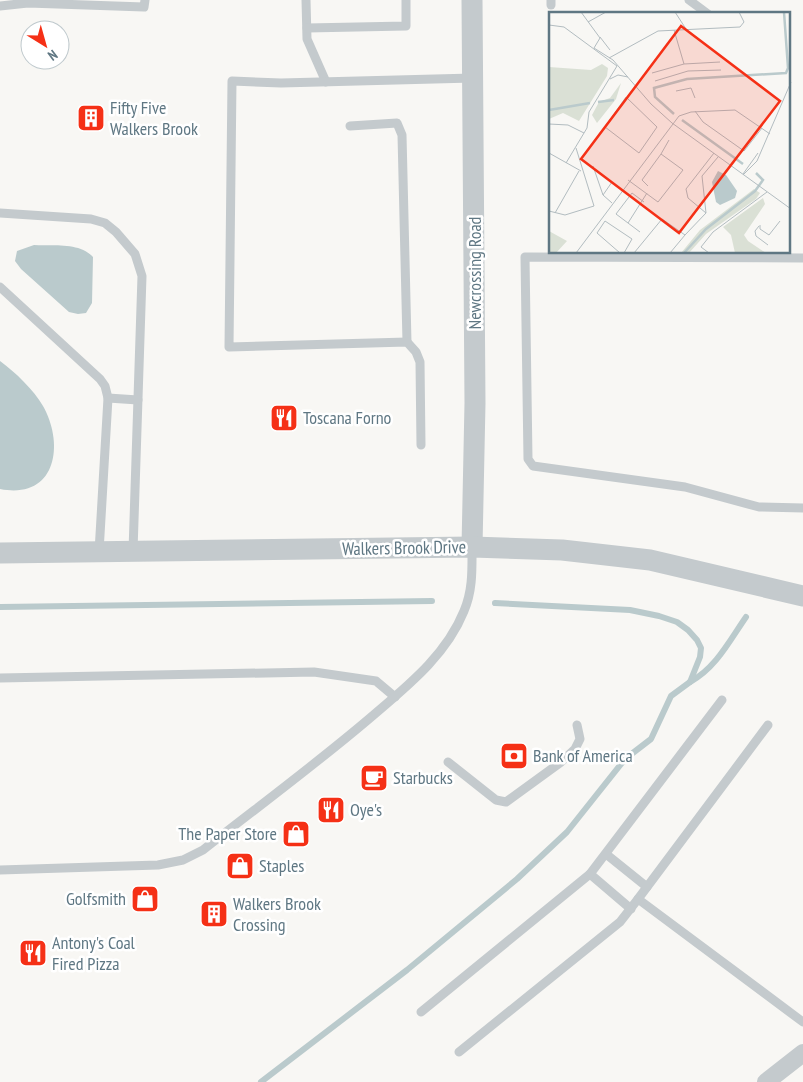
<svg xmlns="http://www.w3.org/2000/svg" width="803" height="1082" font-family="'PT Sans Narrow',sans-serif">
  <style>
    .water { fill: #bacacc }
    .lines { fill: none; stroke-linecap: round; stroke-linejoin: round }
    .stream { stroke: #bacacc; stroke-width: 6 }
    .service { stroke: #c4cacd; stroke-width: 9 }
    .minor { stroke: #c4cacd; stroke-width: 18 }
    .tertiary { stroke: #c4cacd; stroke-width: 21 }
    .labels { text-anchor: middle; stroke-width: 5; stroke-linejoin: round; paint-order: stroke }
    .poi-label { font-size: 18px; fill: #5f7783; stroke: #fff; text-anchor: start }
    .street-label { font-size: 18px; fill: #5f7783; stroke: #fff }
    .inset-river { fill: none; stroke: #bacacc; stroke-width: 2.5 }
    .inset-road { fill: none; stroke: #b2bcc0; stroke-width: 1 }
    .view { fill: #f53016; fill-opacity: 0.15; stroke: #f53016; stroke-width: 2.5 }
    .inset-edge { fill: none; stroke: #5f7783; stroke-width: 2.5 }
  </style>
  <rect width="100%" height="100%" fill="#f8f7f4"/>
  <g class="water">
    <path d="M34,245C52,246 80,242 93,257L92,303L86,313L78,314L69,312L21,269L15,261L17,251Z"/>
    <path d="M0,361C15,372 34,390 43,406C65,445 56,500 0,489Z"/>
  </g>
  <g class="lines">
    <g class="stream">
      <polyline points="0,607 432,601"/>
      <path d="M690,682C716,668 730,640 746,617"/>
      <polyline points="261,1082 407,970 517,879 567,832 625,759 651,739 671,696 690,682 700,657 701,648 697,640 688,630 677,622 659,616 630,610 495,603"/>
    </g>
    <g class="service">
      <polyline points="306,0 307,39 326,82"/>
      <polyline points="551,0 551,5"/>
      <polyline points="689,0 708,14"/>
      <polyline points="0,6 28,3 144,7 145,0"/>
      <polyline points="307,28 406,26 406,0"/>
      <polyline points="350,126 397,123 402,135 407,342"/>
      <polyline points="0,213 91,219 105,223 116,232 135,254 142,276 133,551"/>
      <polyline points="803,258 525,257 528,459 533,466 685,487 759,507 803,508"/>
      <polyline points="0,287 100,379 105,386 108,398 99,552"/>
      <polyline points="108,398 138,400"/>
      <polyline points="421,445 420,362 416,352 407,342 229,347 232,81 281,83 473,78"/>
      <polyline points="0,678 314,672 376,681 395,697"/>
      <polyline points="768,725 638,899 803,1022"/>
      <polyline points="448,762 496,800 506,802 561,762 575,749 580,739 577,725"/>
      <polyline points="606,854 647,887"/>
      <path d="M0,870L158,865L183,860L203,850C259,806 316,764 370,718C406,687 446,656 464,611C473,590 472,569 472,547"/>
      <polyline points="590,874 631,909"/>
      <polyline points="421,1012 590,874 722,700"/>
      <polyline points="459,1052 620,922 638,899"/>
    </g>
    <polyline class="minor" points="766,1082 803,1053"/>
    <g class="tertiary">
      <polyline points="472,547 475,403 472,0"/>
      <polyline points="0,553 472,547 562,550 650,560 803,596"/>
    </g>
  </g>
  <defs>
    <symbol id="building-square" viewBox="-11 -11 22 22"><rect x="-9" y="-9" width="18" height="18" rx="4" fill="#f53016" stroke="#fff"/><path d="M-4-6H4V6H1V3H-1V6H-4ZM-2.5-4.3h1.7v1.8h-1.7ZM.8-4.3h1.7v1.8H.8ZM-2.5-1h1.7V.8h-1.7ZM.8-1h1.7V.8H.8Z" fill="#fff"/></symbol>
    <symbol id="restaurant-square" viewBox="-11 -11 22 22"><rect x="-9" y="-9" width="18" height="18" rx="4" fill="#f53016" stroke="#fff"/><path d="M-5-6h1v4h1v-4h1v4h1v-4h1v5L-1.5 .5V6h-2V.5L-5-1ZM5-6V6H3V1.5H1.5Q1.5-4 5-6Z" fill="#fff"/></symbol>
    <symbol id="bank-square" viewBox="-11 -11 22 22"><rect x="-9" y="-9" width="18" height="18" rx="4" fill="#f53016" stroke="#fff"/><path d="M-6-4H6V4H-6ZM0-2.3a2.3 2.3 0 1 0 0 4.6a2.3 2.3 0 1 0 0-4.6Z" fill="#fff"/></symbol>
    <symbol id="cafe-square" viewBox="-11 -11 22 22"><rect x="-9" y="-9" width="18" height="18" rx="4" fill="#f53016" stroke="#fff"/><path d="M-5.5-4.5H6V0H3Q3 3.5 0 3.5H-2.5Q-5.5 3.5-5.5 0ZM3-3.2v2h1.7v-2ZM-6 4.5H4V6H-6Z" fill="#fff"/></symbol>
    <symbol id="shop-square" viewBox="-11 -11 22 22"><rect x="-9" y="-9" width="18" height="18" rx="4" fill="#f53016" stroke="#fff"/><path d="M-5-2.5h2.3a2.7 3.5 0 0 1 5.4 0H5L5.5 6h-11ZM-1.5-2.5h3a1.5 2.3 0 0 0-3 0Z" fill="#fff"/></symbol>
  </defs>
  <g fill-rule="evenodd">
    <use href="#building-square" x="75" y="102" width="32" height="32"/>
    <use href="#restaurant-square" x="268" y="402" width="32" height="32"/>
    <use href="#bank-square" x="498" y="740" width="32" height="32"/>
    <use href="#cafe-square" x="358" y="762" width="32" height="32"/>
    <use href="#restaurant-square" x="315" y="794" width="32" height="32"/>
    <use href="#shop-square" x="280" y="818" width="32" height="32"/>
    <use href="#shop-square" x="224" y="850" width="32" height="32"/>
    <use href="#shop-square" x="129" y="883" width="32" height="32"/>
    <use href="#building-square" x="198" y="898" width="32" height="32"/>
    <use href="#restaurant-square" x="17" y="937" width="32" height="32"/>
  </g>
  <g class="labels">
    <g class="poi-label">
      <text x="110" y="114">Fifty Five<tspan x="110" dy="21">Walkers Brook</tspan></text>
      <text x="303" y="424">Toscana Forno</text>
      <text x="533" y="762">Bank of America</text>
      <text x="393" y="784">Starbucks</text>
      <text x="350" y="816">Oye's</text>
      <text x="277" y="840" text-anchor="end">The Paper Store</text>
      <text x="259" y="872">Staples</text>
      <text x="126" y="905" text-anchor="end">Golfsmith</text>
      <text x="233" y="910">Walkers Brook<tspan x="233" dy="21">Crossing</tspan></text>
      <text x="52" y="949">Antony's Coal<tspan x="52" dy="21">Fired Pizza</tspan></text>
    </g>
    <g class="street-label">
      <text transform="translate(475 273) rotate(-90)" y="6">Newcrossing Road</text>
      <text transform="translate(404 548) rotate(-1)" y="6">Walkers Brook Drive</text>
    </g>
  </g>
  <g transform="translate(549 12)">
    <rect width="241" height="241" fill="#f8f7f4"/>
    <path d="M53,52L59,56L58,64L30,109L14,101L0,107V55L42,58ZM72,71L67,87L48,111L43,103L50,90L61,86ZM205,177L211,181L207,187L157,222L140,241H132L151,218ZM214,186L216,192L195,223L199,229L217,241H186L182,223L174,215ZM0,219L18,229L7,241H0Z" fill="#dae0d5"/>
    <path d="M169,159L177,163L188,179L186,186L171,193L167,190L163,170Z" fill="#bacacc"/>
    <path class="inset-river" d="M49,90L65,88M0,98L41,91M125,102L106,85L105,76L138,67L237,61L239,56L235,0M133,108L194,152M135,241L157,217L206,179L214,168L207,161"/>
    <path class="inset-road" d="M32,0L51,26L45,36M126,0L137,17M39,10L57,0M0,13L15,15L68,54M51,25L61,38M45,36L64,48L102,92L123,111L242,197M60,46L109,19L191,15L195,10L190,0M135,52L171,50M103,61L135,52L125,18M61,67L69,63L79,65M106,69L139,59L172,58M127,79L142,76L146,86M77,85L108,115L90,141L56,115ZM146,99L154,110L195,139L213,116M0,112L19,113L35,121M0,141L32,159M165,141L137,177L139,186L157,201L153,164L169,145M17,151L38,116L40,100L68,54M44,154L54,183L63,191M194,162L209,141M194,163L208,149L242,70M79,168L109,190L134,158L112,142L120,128M99,174L93,168L112,142M54,183L63,170M0,199L16,203L45,194L27,136M6,201L30,159M79,211L98,181M211,213V217L220,223L231,209M210,214L206,219L207,224L219,233M91,220L67,202L83,181L95,190M27,241L130,104L142,100L186,98L221,122M71,241L48,221L56,209L83,227L75,241M85,241L113,207L136,223L157,201M121,241L136,223M160,241L152,235L164,220L218,180"/>
    <path class="view" d="M132,14L231,89L130,221L32,147Z"/>
    <rect width="241" height="241" class="inset-edge"/>
  </g>
  <g transform="translate(45 45) rotate(143)"><circle r="24" fill="#ffffff" stroke="#bfc9cd"/>
  <path d="M0-4L9 19L0 12L-9 19Z" fill="#f53016"/>
  <text y="-8" font-size="14" font-weight="bold" text-anchor="middle" fill="#5f7783">N</text>
  </g>
</svg>
